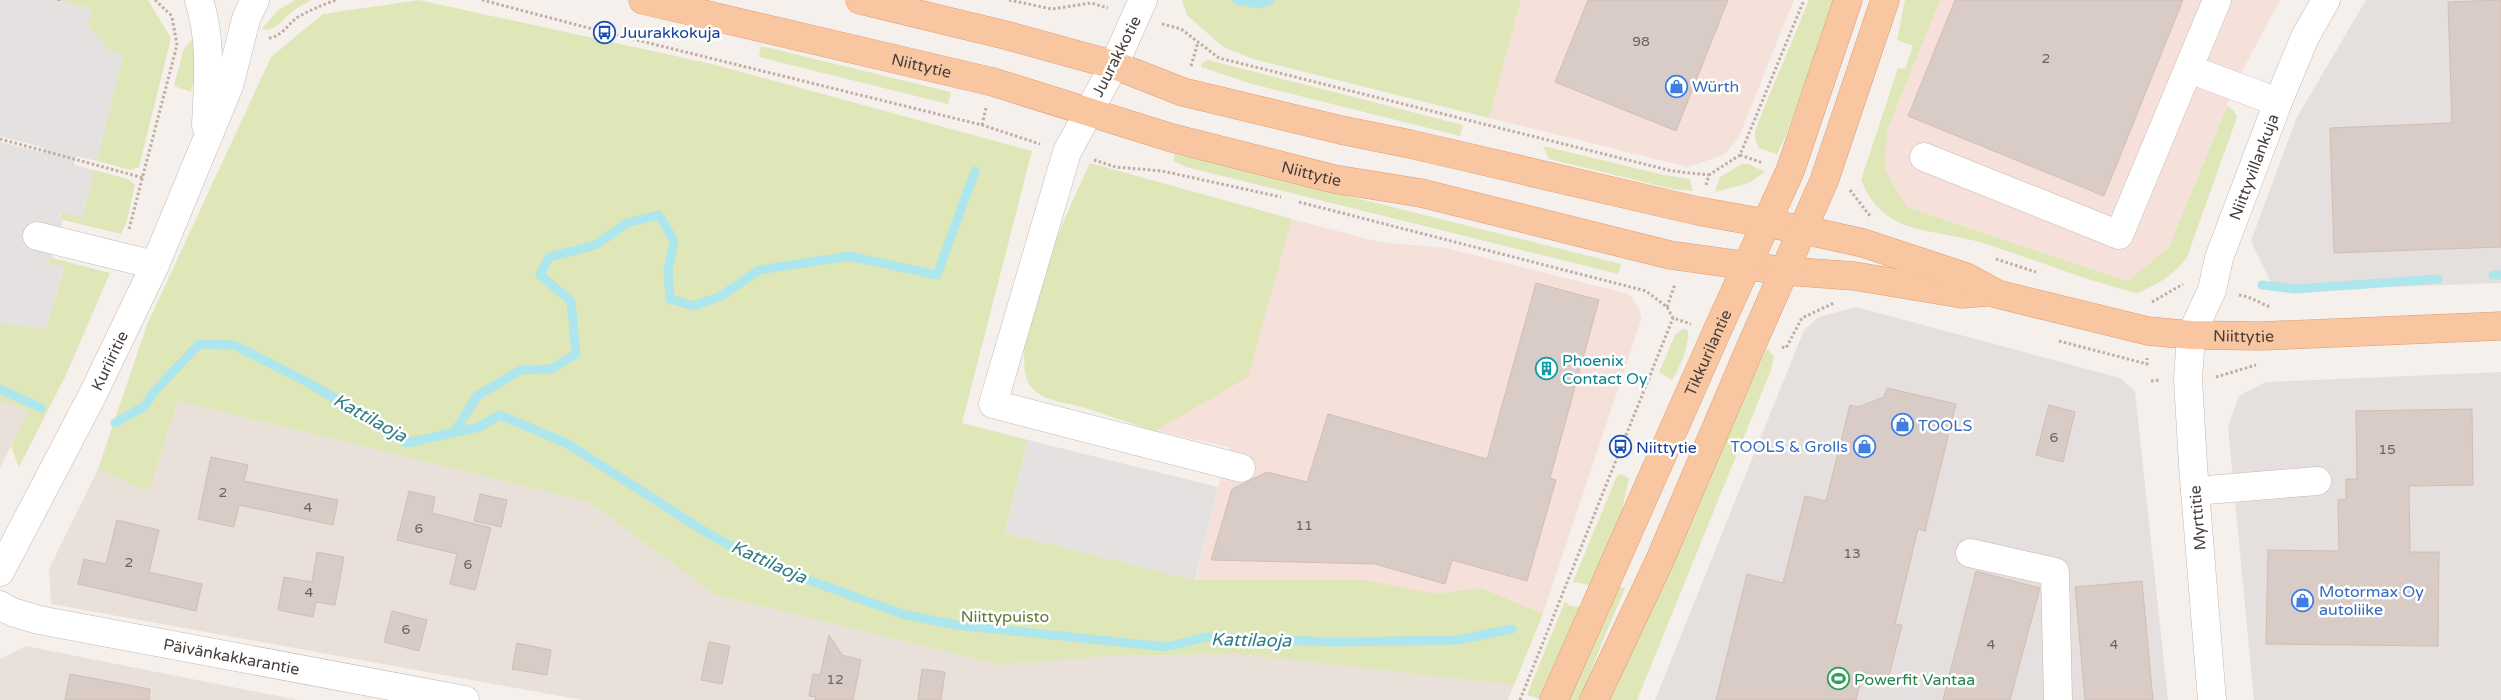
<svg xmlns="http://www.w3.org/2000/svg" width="2501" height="700" font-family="'Varela Round',sans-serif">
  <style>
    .residential { fill: #e9e0da }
    .commercial { fill: #f5e1d9 }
    .industrial { fill: #e5dfdd }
    .green { fill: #dfe6b8 }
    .parking { fill: #e4e1e0 }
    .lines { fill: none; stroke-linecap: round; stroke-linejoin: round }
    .stream { stroke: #ade6ed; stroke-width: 9 }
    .building { fill: #d9cbc5; stroke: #d1beb5 }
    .minor-casing { stroke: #c3b8b2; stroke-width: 29 }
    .major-casing { stroke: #de9d71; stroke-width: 29 }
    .path { stroke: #c1aca1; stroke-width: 3; stroke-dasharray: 2.5 2.5; stroke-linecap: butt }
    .minor { stroke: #fff; stroke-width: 28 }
    .major { stroke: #f9c6a2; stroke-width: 28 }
    .labels { text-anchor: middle; stroke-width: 5; stroke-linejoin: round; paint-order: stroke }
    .number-label { font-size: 14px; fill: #6d625d }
    .transit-label { font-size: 16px; fill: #164399; stroke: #fff; text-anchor: start }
    .street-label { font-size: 16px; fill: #493f3a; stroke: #fff }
    .shop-label { font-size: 16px; fill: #366cbe; stroke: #fff; text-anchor: start }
    .culture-label { font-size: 16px; fill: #0d838f; stroke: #fff; text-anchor: start }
    .park-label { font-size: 16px; fill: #61792f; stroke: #fff }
    .leisure-label { font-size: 16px; fill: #27864d; stroke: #fff; text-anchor: start }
    .water-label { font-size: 18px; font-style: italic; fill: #2e7e88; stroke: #fff }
  </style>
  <rect width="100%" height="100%" fill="#f5f0ec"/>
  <g class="residential">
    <polygon points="0,401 29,410 0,468"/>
    <polygon points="178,401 589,502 715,595 1001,665 1111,656 1237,654 1514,685 1508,700 582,700 51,604 49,569 98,469 149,492"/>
    <polygon points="26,646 298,700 0,700 0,659"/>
  </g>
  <g class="commercial">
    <polygon points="1521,0 1794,0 1739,137 1724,155 1688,167 1489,118"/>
    <polygon points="1940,0 2280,0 2238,79 2169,247 2128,281 1907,207 1885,170 1887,131"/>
    <polygon points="1292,219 1379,242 1446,248 1629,294 1636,304 1642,317 1543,614 1191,599 1218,487 1230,447 1155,431 1248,376"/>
  </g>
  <g class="industrial">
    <polygon points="2366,0 2501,0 2501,283 2275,291 2251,241 2296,119"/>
    <polygon points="1856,307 2120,378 2135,391 2168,700 1655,700 1804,330 1819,317"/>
    <polygon points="2501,372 2501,700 2254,700 2228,426 2239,396 2266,382"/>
  </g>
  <g class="green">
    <polygon points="56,0 148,0 171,38 139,167 131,170 97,161 123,55 110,51 87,25 92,9"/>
    <path d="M295,0H312C306,3 300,6 294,10C284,17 276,33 262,29L277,11Z"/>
    <polygon points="419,0 712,64 1032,151 962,423 1028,440 1005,533 1195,580 1364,580 1435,594 1481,588 1543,614 1514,685 1237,654 1111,656 1001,665 715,595 589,502 178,401 149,492 98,469 147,325 271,57 323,14"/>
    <polygon points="1182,0 1521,0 1489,118 1253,59 1223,47 1187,15"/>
    <polygon points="1809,0 1835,0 1786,135 1777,154 1759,148 1755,139 1755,130"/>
    <path d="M1905,0H1940L1887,131L1885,170L1907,207L2128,281L2169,247L2227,106L2234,111L2237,117L2187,257C2174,276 2157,284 2137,293C2082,280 2030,257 1976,241C1951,234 1922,233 1898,222C1880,213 1868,198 1861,180L1898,68L1905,69L1913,46L1897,40Z"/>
    <polygon points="197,34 196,69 191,92 174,86 184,48"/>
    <polygon points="761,46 951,92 948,104 759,57"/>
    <polygon points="1208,60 1463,125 1460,136 1252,84 1201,67 1202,63"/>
    <polygon points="1543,146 1664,175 1690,179 1693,191 1673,189 1549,159"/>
    <polygon points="1175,154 1215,163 1621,264 1618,274 1186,167 1173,161"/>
    <path d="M1090,163L1292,219L1248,377L1155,431C1130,423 1106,415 1082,407C1065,402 1046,402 1033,389C999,355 1072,202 1090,163Z"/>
    <polygon points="1742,164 1749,164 1765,172 1749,183 1715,192 1720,177"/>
    <polygon points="94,170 128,179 135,185 127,221 121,234 63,220 61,217 62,211 83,218"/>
    <polygon points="52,258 110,273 65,377 19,467 11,446 29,410 0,401 0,323 46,329 64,268 45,262 49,258"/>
    <path d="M1683,329L1688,330C1689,347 1681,365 1672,380L1659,372L1675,335Z"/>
    <polygon points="1767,348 1774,357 1771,370 1637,700 1606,700"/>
    <polygon points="1620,474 1629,478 1617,533 1592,589 1586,584 1573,582 1617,476"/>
    <polygon points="1617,586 1625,588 1603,640 1580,700 1567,700"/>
    <polygon points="1565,601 1570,606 1585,607 1543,700 1527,695"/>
  </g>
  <g class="parking">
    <polygon points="0,0 56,0 92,9 87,25 110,51 123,55 97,161 76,156 74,165 94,170 83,218 62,211 60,214 63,220 52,258 45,262 64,267 46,329 0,323 0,142 44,153 45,148 0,136"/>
    <polygon points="1028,440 1218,487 1195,580 1005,533"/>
    <polygon points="2035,640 2048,644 2033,700 2020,700"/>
    <polygon points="1904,686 1923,690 1920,700 1901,700"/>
  </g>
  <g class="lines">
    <g class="stream">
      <polyline points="1237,0 1259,4 1270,0"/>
      <polyline points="2493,275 2501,275"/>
      <polyline points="2262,285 2295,289 2438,279"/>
      <polyline points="0,389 41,408"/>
      <polyline points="115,423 145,406 153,393 199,344 234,345 307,382 375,422 388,433 407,443 479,427 500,415 568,444 702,530 762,563 902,614 956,625 1166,647 1206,637 1334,642 1457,640 1512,629"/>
      <polyline points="455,431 477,396 521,370 551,369 576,354 571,301 540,275 549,257 596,245 627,223 659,215 674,241 668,271 670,299 694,306 721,296 759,270 849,256 937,275 975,171"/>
    </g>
  </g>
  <g class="building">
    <polygon points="1588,0 1728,0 1676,131 1555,82"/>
    <polygon points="1955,0 2183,0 2104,196 1908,116"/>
    <polygon points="2501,0 2501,247 2334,253 2330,128 2452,123 2448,2"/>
    <polygon points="1536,283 1599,300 1550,478 1556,480 1527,581 1452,560 1445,584 1375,564 1211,560 1232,489 1267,472 1307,482 1328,414 1487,459"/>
    <polygon points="1887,388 1956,404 1925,531 1918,529 1895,624 1902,625 1888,679 1863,672 1856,700 1716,700 1747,574 1783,583 1805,496 1826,501 1850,405 1858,407 1884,397"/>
    <polygon points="2049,405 2075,412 2063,462 2036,455"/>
    <polygon points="2472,409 2473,485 2409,486 2410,552 2439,552 2438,646 2266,644 2268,550 2339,551 2338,500 2346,499 2346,479 2357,479 2356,411"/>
    <polygon points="211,457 248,465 244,481 338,500 333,525 239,505 234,527 198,519"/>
    <polygon points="409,491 435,497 432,513 491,528 475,590 450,584 457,554 397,540"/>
    <polygon points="480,494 507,500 501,527 474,521"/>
    <polygon points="117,520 159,530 149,572 202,584 196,611 78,584 84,559 106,564"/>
    <polygon points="317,552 344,557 335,605 316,602 313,617 278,610 284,577 312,582"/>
    <polygon points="1976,571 2040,588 2010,700 1943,700"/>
    <polygon points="2142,581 2153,700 2085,700 2075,587"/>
    <polygon points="392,611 427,620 419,651 384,642"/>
    <polygon points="829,635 842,655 861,660 853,700 815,700 816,697 809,696 813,674 820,675"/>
    <polygon points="709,642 730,646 722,684 701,680"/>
    <polygon points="517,643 551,650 547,675 512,669"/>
    <polygon points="922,669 945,672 941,700 918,700"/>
    <polygon points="70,674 150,689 149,700 65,700"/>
  </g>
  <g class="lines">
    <defs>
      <g id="minor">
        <path d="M199,0C212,41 208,82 206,125"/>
        <polyline points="1143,0 1114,65 1067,152 993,404 1241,468"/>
        <polyline points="2189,69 2278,102"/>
        <polyline points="1924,157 2119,235 2217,0"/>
        <polyline points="37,236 155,265"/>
        <polyline points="2195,491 2317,481"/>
        <polyline points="1970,553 2055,572 2058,700"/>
        <path id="s1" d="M0,572L92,396L155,265L229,86L246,19L255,0"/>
        <path id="s2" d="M0,605L12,612L39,620L465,700"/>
        <path id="s3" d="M2212,700L2193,465L2188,379L2191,335L2212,290L2219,258L2278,102L2305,37L2326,0"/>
      </g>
      <g id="major">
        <path id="s4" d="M643,0L993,82L1172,138L1334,179L1421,193L1670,255L1785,271L1854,276L1962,294L1987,292"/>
        <path id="s5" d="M860,0L1005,35L1114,65L1183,92L1341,130L1410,144L1698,211L1804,230L1863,243L1966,277L1997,294L2148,331L2191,335L2261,336L2501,326"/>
        <path id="s6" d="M1554,700L1717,331L1790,171L1848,0"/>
        <polyline points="1594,700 1659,562 1749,351 1824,181 1885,0"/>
      </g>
    </defs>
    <use href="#minor" class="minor-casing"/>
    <use href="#major" class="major-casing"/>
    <g class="path">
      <polyline points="155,0 173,17"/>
      <polyline points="482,0 604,32 982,125 1040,144"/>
      <polyline points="1009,0 1052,9 1091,3 1108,8"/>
      <polyline points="59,1 59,0"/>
      <polyline points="1162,24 1181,29 1219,58 1672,171 1709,175"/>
      <path d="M269,38C281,37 288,24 298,17C310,10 322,5 336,0"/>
      <polyline points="1191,66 1198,42"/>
      <polyline points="982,125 986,108"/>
      <polyline points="0,139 144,178"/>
      <polyline points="1740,155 1763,163"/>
      <polyline points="1094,160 1116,167 1162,171 1281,197"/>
      <polyline points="1706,185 1709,175 1740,155 1804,0"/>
      <polyline points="1850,190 1870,216"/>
      <polyline points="1299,202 1646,291 1667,307 1673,318 1691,324"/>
      <polyline points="129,229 177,45 172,17"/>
      <polyline points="1996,259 2036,272"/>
      <polyline points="2239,295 2248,297 2270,307"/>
      <polyline points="2152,302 2183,284"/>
      <polyline points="1667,307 1675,284"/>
      <polyline points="2059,341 2147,364 2147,358"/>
      <polyline points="1782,347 1786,348 1802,318 1834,303"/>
      <polyline points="2216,377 2256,365"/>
      <polyline points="2151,381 2160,380"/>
      <polyline points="1520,700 1673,318"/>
    </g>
    <use href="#minor" class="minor"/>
    <use href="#major" class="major"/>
  </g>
  <defs>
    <symbol id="bus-ring" viewBox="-11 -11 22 22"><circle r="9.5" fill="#fff" stroke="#1a4fb4" stroke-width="1.5"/><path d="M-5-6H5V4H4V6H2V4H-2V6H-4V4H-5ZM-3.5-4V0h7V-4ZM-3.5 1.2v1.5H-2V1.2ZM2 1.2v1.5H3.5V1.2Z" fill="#1a4fb4"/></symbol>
    <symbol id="shop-ring" viewBox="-11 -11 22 22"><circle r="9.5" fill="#fff" stroke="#3f7fe0" stroke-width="1.5"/><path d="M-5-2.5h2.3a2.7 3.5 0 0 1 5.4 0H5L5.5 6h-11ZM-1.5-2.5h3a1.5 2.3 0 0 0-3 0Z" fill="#3f7fe0"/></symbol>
    <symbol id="building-ring" viewBox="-11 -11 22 22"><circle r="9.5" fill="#fff" stroke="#0f9aa8" stroke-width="1.5"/><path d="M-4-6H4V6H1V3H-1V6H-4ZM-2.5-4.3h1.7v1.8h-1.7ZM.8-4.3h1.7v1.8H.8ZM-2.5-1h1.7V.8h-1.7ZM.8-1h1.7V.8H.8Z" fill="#0f9aa8"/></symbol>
    <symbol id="stadium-ring" viewBox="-11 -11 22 22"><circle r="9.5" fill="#fff" stroke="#2e9e5b" stroke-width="1.5"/><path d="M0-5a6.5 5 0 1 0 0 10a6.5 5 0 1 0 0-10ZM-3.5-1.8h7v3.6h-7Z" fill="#2e9e5b"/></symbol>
  </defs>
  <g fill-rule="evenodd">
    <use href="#bus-ring" x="592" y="20" width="25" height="25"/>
    <use href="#shop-ring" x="1664" y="74" width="25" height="25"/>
    <use href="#building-ring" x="1534" y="356" width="25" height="25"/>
    <use href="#shop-ring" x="1890" y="412" width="25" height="25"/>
    <use href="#shop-ring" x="1852" y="434" width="25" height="25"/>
    <use href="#bus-ring" x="1608" y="434" width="25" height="25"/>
    <use href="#shop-ring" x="2290" y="588" width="25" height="25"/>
    <use href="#stadium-ring" x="1826" y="666" width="25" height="25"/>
  </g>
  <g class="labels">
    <g class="number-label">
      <text x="1641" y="46">98</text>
      <text x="2046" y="63">2</text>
      <text x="2054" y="442">6</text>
      <text x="2387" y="454">15</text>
      <text x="223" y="497">2</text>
      <text x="308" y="512">4</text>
      <text x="1304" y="530">11</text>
      <text x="419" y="533">6</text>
      <text x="1852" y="558">13</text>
      <text x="129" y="567">2</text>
      <text x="468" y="569">6</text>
      <text x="309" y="597">4</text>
      <text x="406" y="634">6</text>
      <text x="1991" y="649">4</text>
      <text x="2114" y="649">4</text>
      <text x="835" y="684">12</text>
    </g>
    <g class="transit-label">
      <text x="620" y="38">Juurakkokuja</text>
      <text x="1636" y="453">Niittytie</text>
    </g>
    <g class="street-label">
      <text transform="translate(1116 56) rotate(-63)" y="6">Juurakkotie</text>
      <text dy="6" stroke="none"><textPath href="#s4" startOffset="286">Niittytie</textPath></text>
      <text dy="6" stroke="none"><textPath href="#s3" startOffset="546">Niittyvillankuja</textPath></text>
      <text dy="6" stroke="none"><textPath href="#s4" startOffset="691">Niittytie</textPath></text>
      <text dy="6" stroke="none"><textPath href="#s5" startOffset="1428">Niittytie</textPath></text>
      <text dy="6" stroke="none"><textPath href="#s6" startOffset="380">Tikkurilantie</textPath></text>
      <text dy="6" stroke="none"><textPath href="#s1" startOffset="238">Kuriiritie</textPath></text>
      <text transform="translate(2197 518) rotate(-95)" y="6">Myrttitie</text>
      <text dy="6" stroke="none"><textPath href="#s2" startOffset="238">Päivänkakkarantie</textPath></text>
    </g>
    <g class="shop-label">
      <text x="1692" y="92">Würth</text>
      <text x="1918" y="431">TOOLS</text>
      <text x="1848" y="452" text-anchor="end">TOOLS &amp; Grolls</text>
      <text x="2319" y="597">Motormax Oy<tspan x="2319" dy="18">autoliike</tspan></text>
    </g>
    <g class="culture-label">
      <text x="1562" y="366">Phoenix<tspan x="1562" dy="18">Contact Oy</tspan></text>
    </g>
    <g class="park-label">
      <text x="1005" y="622">Niittypuisto</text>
    </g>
    <g class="leisure-label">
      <text x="1854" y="685">Powerfit Vantaa</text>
    </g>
    <g class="water-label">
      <text transform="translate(370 418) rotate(29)" y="6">Kattilaoja</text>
      <text transform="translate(769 562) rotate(24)" y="6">Kattilaoja</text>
      <text transform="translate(1251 640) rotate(1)" y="6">Kattilaoja</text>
    </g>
  </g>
</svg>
